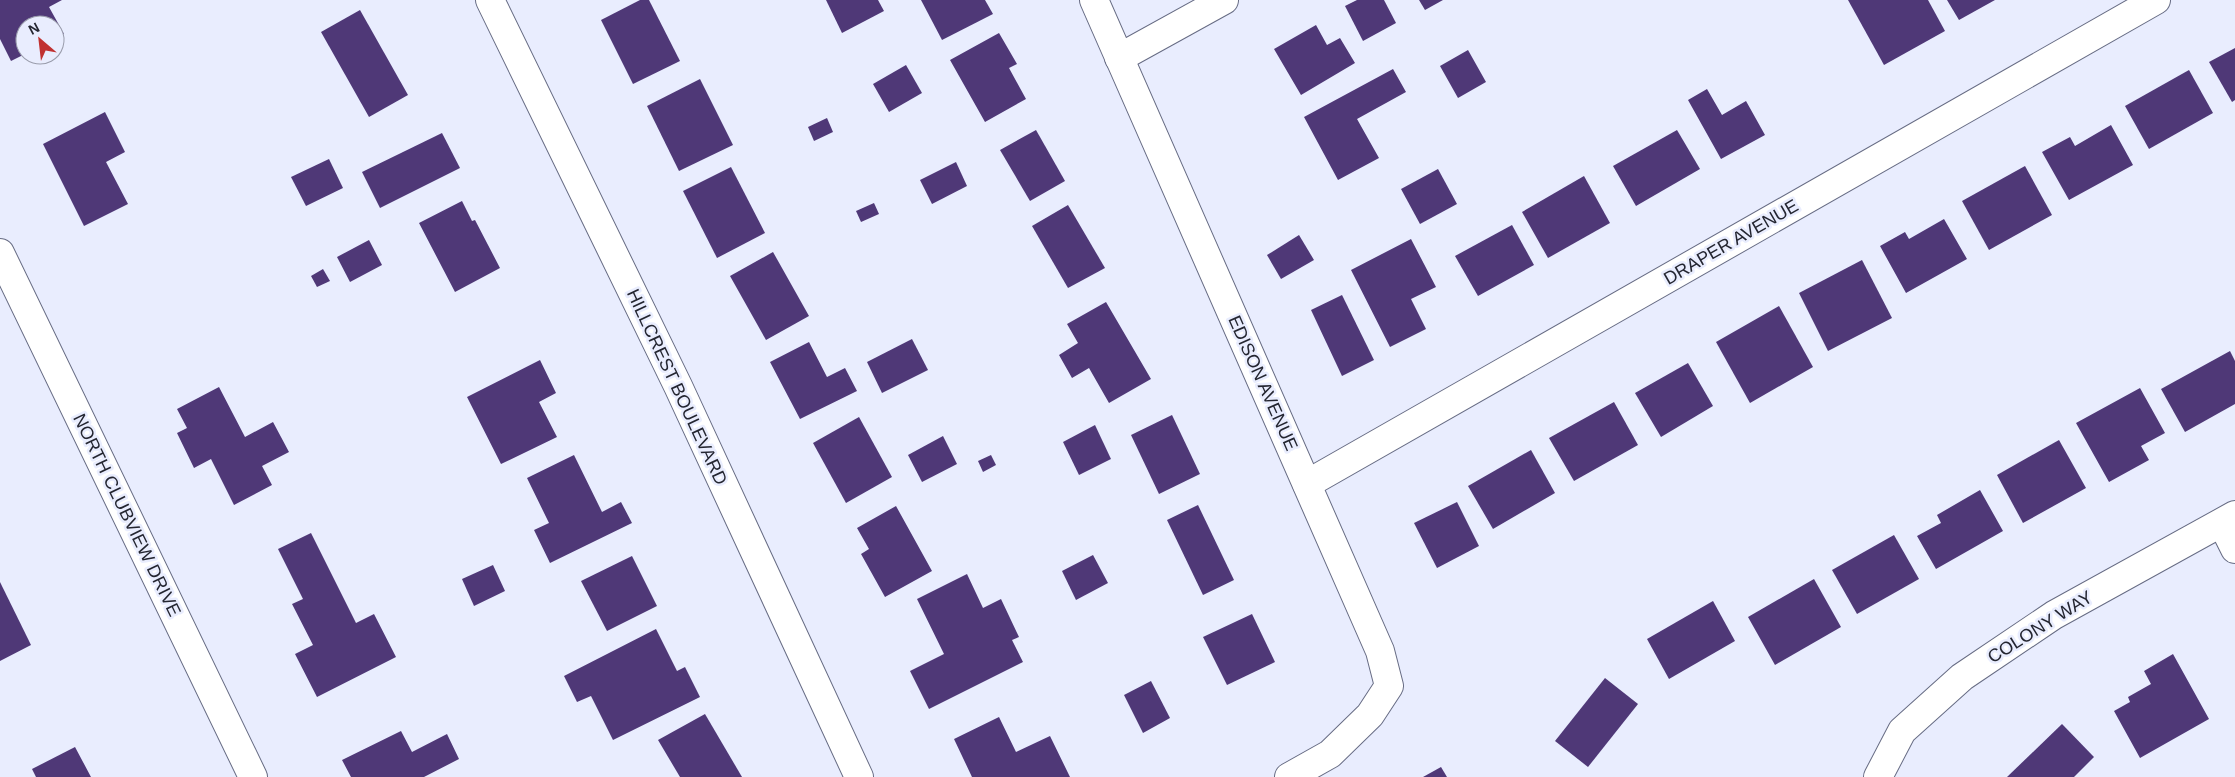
<svg xmlns="http://www.w3.org/2000/svg" width="2235" height="777" font-family="Arial,sans-serif">
  <style>
    .building { fill: #4f3877 }
    .lines { fill: none; stroke-linecap: round; stroke-linejoin: round }
    .minor-casing { stroke: #676c84; stroke-width: 30 }
    .minor { stroke: #fff; stroke-width: 28 }
    .labels { text-anchor: middle; stroke-width: 5; stroke-linejoin: round; paint-order: stroke }
    .street-label { font-size: 18px; fill: #242631; stroke: #e9edfe }
  </style>
  <rect width="100%" height="100%" fill="#e9edfe"/>
  <g class="building">
    <polygon points="0,0 62,0 49,7 64,34 55,39 55,25 25,25 25,54 11,61 0,39"/>
    <polygon points="640,0 649,0 680,61 633,84 601,20"/>
    <polygon points="826,0 878,0 884,11 842,33"/>
    <polygon points="921,0 985,0 993,14 942,40"/>
    <polygon points="1357,0 1384,0 1396,23 1363,41 1345,6"/>
    <polygon points="1419,0 1443,0 1425,10"/>
    <polygon points="1848,0 1928,0 1945,31 1884,65"/>
    <polygon points="1947,0 1995,0 1959,20"/>
    <polygon points="360,10 408,95 369,117 321,32"/>
    <polygon points="1316,25 1327,45 1340,38 1355,63 1301,95 1274,49"/>
    <polygon points="999,33 1017,64 1009,68 1026,99 985,122 950,60"/>
    <polygon points="2235,48 2235,100 2232,102 2209,62"/>
    <polygon points="1468,50 1486,82 1458,98 1440,66"/>
    <polygon points="906,65 922,93 889,112 873,84"/>
    <polygon points="1393,69 1406,92 1357,119 1379,158 1338,180 1304,117"/>
    <polygon points="2189,70 2213,113 2149,149 2125,106"/>
    <polygon points="700,79 733,145 679,171 647,106"/>
    <polygon points="1707,89 1722,115 1746,101 1765,135 1721,159 1688,100"/>
    <polygon points="105,112 125,152 106,162 128,204 84,226 43,144"/>
    <polygon points="827,118 833,132 814,141 808,127"/>
    <polygon points="2111,125 2133,165 2069,200 2042,152 2070,137 2075,146"/>
    <polygon points="1036,130 1065,181 1030,201 1000,150"/>
    <polygon points="1677,130 1700,169 1636,206 1613,166"/>
    <polygon points="442,133 460,168 380,208 362,172"/>
    <polygon points="329,159 343,188 306,206 291,177"/>
    <polygon points="956,162 967,186 932,204 920,180"/>
    <polygon points="2025,166 2052,215 1989,250 1962,201"/>
    <polygon points="731,167 765,233 717,258 683,191"/>
    <polygon points="1438,169 1457,204 1420,224 1401,189"/>
    <polygon points="1584,176 1610,223 1548,258 1522,212"/>
    <polygon points="462,201 472,221 475,220 500,268 455,292 419,223"/>
    <polygon points="874,203 879,214 861,222 856,211"/>
    <polygon points="1068,205 1105,268 1068,288 1032,226"/>
    <polygon points="1944,219 1967,259 1906,293 1880,246 1905,232 1909,239"/>
    <polygon points="1512,225 1534,265 1478,296 1455,256"/>
    <polygon points="1299,235 1314,260 1281,279 1267,255"/>
    <polygon points="1411,239 1436,287 1411,299 1426,329 1390,347 1351,270"/>
    <polygon points="369,240 382,265 350,282 337,257"/>
    <polygon points="773,252 809,316 766,340 730,276"/>
    <polygon points="1862,260 1892,318 1828,351 1799,293"/>
    <polygon points="323,269 330,281 317,287 311,276"/>
    <polygon points="1342,295 1374,360 1342,376 1311,310"/>
    <polygon points="1106,302 1151,379 1109,403 1089,368 1072,378 1059,355 1078,343 1067,324"/>
    <polygon points="1779,306 1813,367 1750,403 1716,342"/>
    <polygon points="912,339 928,370 882,393 867,362"/>
    <polygon points="809,342 827,377 845,368 857,391 800,419 770,362"/>
    <polygon points="2230,351 2235,361 2235,404 2185,432 2161,389"/>
    <polygon points="540,360 556,393 539,402 557,437 501,464 467,397"/>
    <polygon points="1688,363 1713,406 1661,437 1635,393"/>
    <polygon points="219,387 245,437 273,422 289,452 262,466 272,485 234,505 211,459 194,468 177,433 187,428 177,409"/>
    <polygon points="2140,388 2165,433 2141,446 2149,460 2109,482 2076,423"/>
    <polygon points="1614,402 1638,445 1574,481 1549,438"/>
    <polygon points="1172,415 1200,474 1159,494 1131,435"/>
    <polygon points="859,417 892,477 846,503 813,443"/>
    <polygon points="1095,425 1111,459 1079,475 1063,442"/>
    <polygon points="943,436 957,464 922,482 908,455"/>
    <polygon points="2059,440 2086,488 2023,523 1997,475"/>
    <polygon points="1531,450 1555,493 1493,529 1468,486"/>
    <polygon points="574,455 602,512 621,502 632,523 550,563 534,530 549,523 527,478"/>
    <polygon points="991,455 996,465 983,472 978,461"/>
    <polygon points="1980,490 2003,531 1936,569 1917,536 1941,523 1937,515"/>
    <polygon points="1457,502 1479,546 1437,568 1414,523"/>
    <polygon points="1198,505 1234,580 1203,595 1167,520"/>
    <polygon points="896,506 932,571 885,597 861,554 869,549 857,528"/>
    <polygon points="311,533 356,623 374,614 396,657 317,697 295,654 313,645 292,604 303,599 278,549"/>
    <polygon points="1894,535 1919,579 1857,614 1832,570"/>
    <polygon points="1093,555 1108,583 1076,600 1062,571"/>
    <polygon points="632,556 657,606 607,631 581,581"/>
    <polygon points="493,565 505,591 474,606 462,579"/>
    <polygon points="967,574 983,608 1001,599 1019,637 1012,640 1023,662 929,709 910,671 944,654 917,599"/>
    <polygon points="1814,579 1841,627 1775,665 1748,617"/>
    <polygon points="0,582 31,645 0,661"/>
    <polygon points="1713,601 1735,641 1669,679 1647,639"/>
    <polygon points="1252,614 1275,662 1227,685 1203,637"/>
    <polygon points="656,629 677,671 685,667 700,697 613,740 591,696 577,702 564,676"/>
    <polygon points="2173,654 2209,719 2140,758 2114,711 2130,702 2128,697 2151,684 2144,671"/>
    <polygon points="1605,678 1638,704 1588,767 1555,741"/>
    <polygon points="1151,681 1170,718 1143,733 1124,695"/>
    <polygon points="705,714 742,777 680,777 658,740"/>
    <polygon points="999,717 1016,752 1050,736 1070,777 972,777 954,739"/>
    <polygon points="2062,724 2094,757 2074,777 2007,777"/>
    <polygon points="401,731 412,752 447,734 459,759 424,777 351,777 342,760"/>
    <polygon points="75,747 91,777 36,777 32,769"/>
    <polygon points="1441,767 1447,777 1423,777"/>
  </g>
  <g class="lines">
    <defs>
      <g id="minor">
        <polyline points="490,0 678,386 859,777"/>
        <polyline points="1094,0 1380,651 1389,686 1370,715 1330,754 1289,777"/>
        <polyline points="1119,58 1224,0"/>
        <polyline points="0,253 253,777"/>
        <polyline points="1307,484 2156,0"/>
        <polyline points="2222,523 2235,549"/>
        <polyline points="1878,777 1902,731 1962,677 2054,615 2235,515"/>
      </g>
    </defs>
    <use href="#minor" class="minor-casing"/>
    <use href="#minor" class="minor"/>
  </g>
  <g class="labels">
    <g class="street-label">
      <text transform="translate(1731 242) rotate(-30)" y="6">DRAPER AVENUE</text>
      <text transform="translate(1263 383) rotate(66)" y="6">EDISON AVENUE</text>
      <text transform="translate(677 387) rotate(65)" y="6">HILLCREST BOULEVARD</text>
      <text transform="translate(127 515) rotate(64)" y="6">NORTH CLUBVIEW DRIVE</text>
      <text transform="translate(2040 627) rotate(-32)" y="6">COLONY WAY</text>
    </g>
  </g>
  <g transform="translate(40 40) rotate(332)"><circle r="24" fill="#e9edfe" stroke="#9a9dac"/>
  <path d="M0-4L9 19L0 12L-9 19Z" fill="#c03131"/>
  <text y="-8" font-size="14" font-weight="bold" text-anchor="middle" fill="#242631">N</text>
  </g>
</svg>
